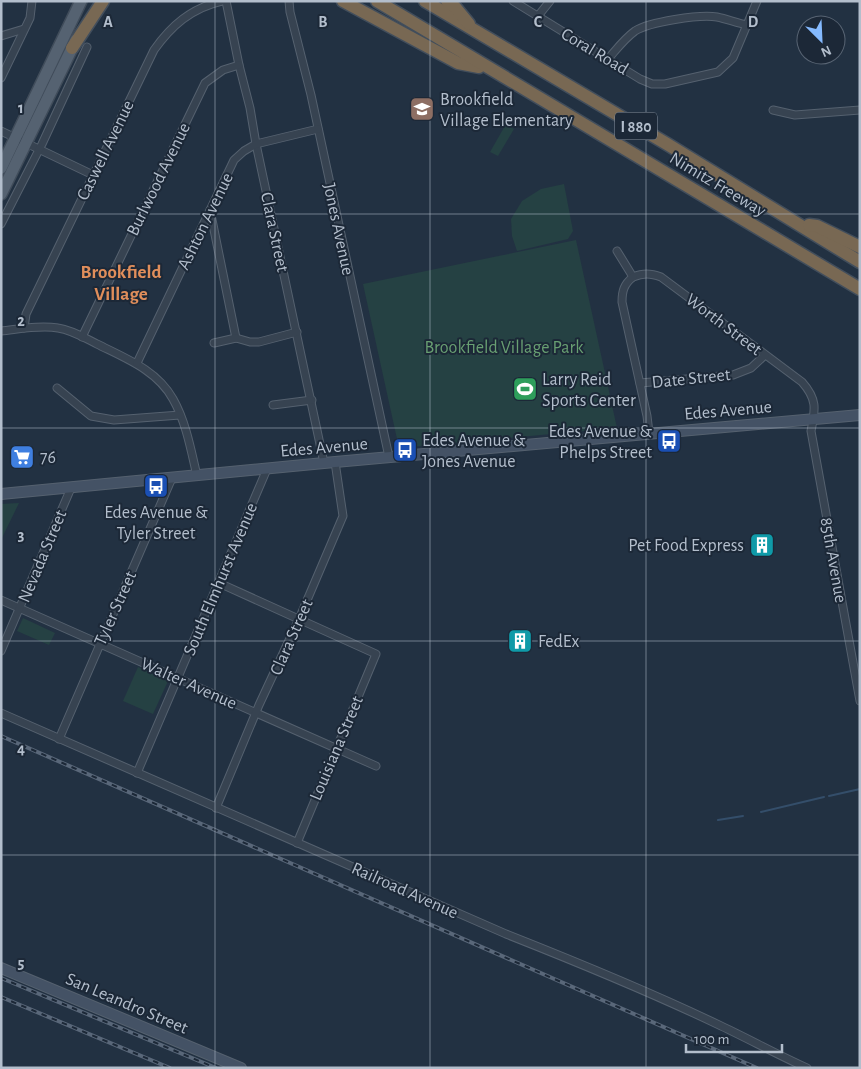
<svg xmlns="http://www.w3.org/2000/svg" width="861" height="1069" font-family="'Alegreya Sans',sans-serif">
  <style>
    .green { fill: #254143 }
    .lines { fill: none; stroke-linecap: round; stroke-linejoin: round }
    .stream { stroke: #344e6a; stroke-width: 2 }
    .street-casing { stroke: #55616f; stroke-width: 9 }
    .secondary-casing { stroke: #55616f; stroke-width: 12 }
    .primary-casing { stroke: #404c5a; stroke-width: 14 }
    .highway-casing { stroke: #424e5c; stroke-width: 15 }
    .street { stroke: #374351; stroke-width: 7 }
    .secondary { stroke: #445265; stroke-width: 10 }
    .primary { stroke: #556271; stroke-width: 11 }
    .highway { stroke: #786853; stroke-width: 12 }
    .rail-casing { stroke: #596779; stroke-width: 4 }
    .rail { stroke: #1c2837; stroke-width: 2; stroke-dasharray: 5.5; stroke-linecap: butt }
    .grid { fill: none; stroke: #b3becc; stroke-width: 1; stroke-opacity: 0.55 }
    .labels { text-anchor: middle; stroke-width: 4; stroke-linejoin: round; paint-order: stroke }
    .shield { fill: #1c2837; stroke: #86919f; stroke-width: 1 }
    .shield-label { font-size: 16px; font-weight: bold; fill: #b3becc }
    .street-label { font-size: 18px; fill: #b3becc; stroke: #1c2837 }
    .poi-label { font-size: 18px; fill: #b3becc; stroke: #1c2837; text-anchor: start }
    .park-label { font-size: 18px; fill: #689f72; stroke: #1c2837 }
    .neighbourhood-label { font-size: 19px; font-weight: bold; fill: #e08e5b; stroke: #1c2837 }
    .grid-label { font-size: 16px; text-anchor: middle; font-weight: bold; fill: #b3becc; stroke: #1c2837; stroke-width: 4; stroke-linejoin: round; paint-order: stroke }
  </style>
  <rect width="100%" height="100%" fill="#223142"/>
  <g class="green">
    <polygon points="506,124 514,129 498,156 490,152"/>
    <polygon points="564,184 573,231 568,239 517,251 512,236 511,219 522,201 541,189"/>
    <polygon points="576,240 617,428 399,448 363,284"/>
    <polygon points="19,503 1,540 1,504"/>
    <polygon points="23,618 55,633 49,645 17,631"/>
    <polygon points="138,667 168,681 153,714 123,701"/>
  </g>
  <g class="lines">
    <g class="stream">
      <polyline points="829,796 860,789"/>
      <polyline points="761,812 824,797"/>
      <polyline points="718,820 743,816"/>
    </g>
    <defs>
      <g id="street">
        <polyline points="226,1 239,65 250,108 256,144 324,463"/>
        <polyline points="289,1 290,12 311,95 389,457"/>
        <polyline points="513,1 640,79 652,84 665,84 718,72 733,58 757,1"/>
        <polyline points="538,16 550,1"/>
        <polyline points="1,36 24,29"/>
        <path d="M608,59C616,50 624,39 635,31C649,22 700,14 717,17C727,19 737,23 747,25"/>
        <polyline points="1,78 30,18 32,1"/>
        <polyline points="773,110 795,115 860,110"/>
        <polyline points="1,131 93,175"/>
        <polyline points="210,210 236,338"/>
        <polyline points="1,224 42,144 87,47"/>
        <path d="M617,251L633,277C643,273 650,273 661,277L802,382C818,400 815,410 811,431L860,701"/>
        <path d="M633,277C624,284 622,291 622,302L647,416L649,433"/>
        <path d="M24,328L26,314L154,50C171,26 191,8 222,1"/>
        <path d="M1,331C20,329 40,325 58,328C72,330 85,338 97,344C125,358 157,370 173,399C186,422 191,450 197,476"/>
        <polyline points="82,337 205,83 223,70 239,65"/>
        <polyline points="214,343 236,338 250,342 259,342 297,332"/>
        <polyline points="137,363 234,160 244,151 256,144 318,129"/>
        <polyline points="640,383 733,375 751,368 765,355"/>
        <polyline points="57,388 91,416 114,420 180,415"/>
        <polyline points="273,405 312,400"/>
        <polyline points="219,583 376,654 297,843"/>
        <polyline points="1,600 376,766"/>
        <polyline points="1,651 71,488"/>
        <path d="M1,713L506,934C577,962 648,991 717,1024C747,1038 776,1054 807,1068"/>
        <polyline points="59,739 172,478"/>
        <polyline points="137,773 267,469"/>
        <polyline points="216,808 259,705 299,619 343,516 335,462"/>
      </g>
      <g id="secondary">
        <polyline points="1,494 324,463 860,415"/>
        <polyline points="1,968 241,1068"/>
      </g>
      <g id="primary">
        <polyline points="1,168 81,1"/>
        <polyline points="1,194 76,40"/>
      </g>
      <g id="highway">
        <polyline points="343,1 458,63 479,67"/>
        <polyline points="377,1 860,289"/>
        <polyline points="425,1 667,144 860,262"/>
        <polyline points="447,1 455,7 469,24"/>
        <polyline points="72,48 103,1"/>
        <polyline points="809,225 817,226 860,247"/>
      </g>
    </defs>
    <use href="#street" class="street-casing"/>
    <use href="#secondary" class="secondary-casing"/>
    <use href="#primary" class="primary-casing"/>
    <use href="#highway" class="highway-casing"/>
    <use href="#street" class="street"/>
    <use href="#secondary" class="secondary"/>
    <use href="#primary" class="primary"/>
    <use href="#highway" class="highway"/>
    <defs>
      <g id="rail">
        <polyline points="1,736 757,1068"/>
        <polyline points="1,978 216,1068"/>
        <polyline points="1,997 170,1068"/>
      </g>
    </defs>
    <use href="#rail" class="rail-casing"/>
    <use href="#rail" class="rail"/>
  </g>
  <path class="grid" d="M215,1V1068M430,1V1068M646,1V1068M1,214H860M1,428H860M1,641H860M1,855H860"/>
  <defs>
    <symbol id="school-square" viewBox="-11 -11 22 22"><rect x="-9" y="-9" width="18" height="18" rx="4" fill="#8d6e63" stroke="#1c2837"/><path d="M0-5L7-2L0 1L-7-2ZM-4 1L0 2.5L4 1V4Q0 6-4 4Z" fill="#fff"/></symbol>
    <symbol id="stadium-square" viewBox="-11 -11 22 22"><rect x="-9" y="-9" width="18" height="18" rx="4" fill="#2e9e5b" stroke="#1c2837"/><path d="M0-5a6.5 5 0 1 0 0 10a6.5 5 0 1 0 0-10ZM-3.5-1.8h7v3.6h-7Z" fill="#fff"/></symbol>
    <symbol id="bus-square" viewBox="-11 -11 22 22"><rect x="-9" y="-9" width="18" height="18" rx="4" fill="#1a4fb4" stroke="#1c2837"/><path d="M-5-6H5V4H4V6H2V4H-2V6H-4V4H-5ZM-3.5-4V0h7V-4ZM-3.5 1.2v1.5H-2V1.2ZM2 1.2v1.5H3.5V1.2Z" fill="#fff"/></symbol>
    <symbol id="supermarket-square" viewBox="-11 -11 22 22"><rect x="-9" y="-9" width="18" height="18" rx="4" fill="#3f7fe0" stroke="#1c2837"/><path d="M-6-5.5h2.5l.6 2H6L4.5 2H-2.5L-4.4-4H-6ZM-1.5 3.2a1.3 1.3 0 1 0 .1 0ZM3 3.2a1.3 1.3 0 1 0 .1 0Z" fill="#fff"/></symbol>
    <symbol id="building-square" viewBox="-11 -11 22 22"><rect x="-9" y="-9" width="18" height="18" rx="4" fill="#0f9aa8" stroke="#1c2837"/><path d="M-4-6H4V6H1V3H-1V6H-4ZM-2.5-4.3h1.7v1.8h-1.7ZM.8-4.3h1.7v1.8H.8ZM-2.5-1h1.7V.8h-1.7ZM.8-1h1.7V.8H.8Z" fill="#fff"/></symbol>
  </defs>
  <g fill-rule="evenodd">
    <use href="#school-square" x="408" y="95" width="28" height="28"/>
    <use href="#stadium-square" x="511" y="375" width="28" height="28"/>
    <use href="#bus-square" x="655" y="427" width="28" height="28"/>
    <use href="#bus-square" x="391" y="436" width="28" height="28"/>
    <use href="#supermarket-square" x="8" y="443" width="28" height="28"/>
    <use href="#bus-square" x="142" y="472" width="28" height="28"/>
    <use href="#building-square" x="748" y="531" width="28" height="28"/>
    <use href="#building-square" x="506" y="627" width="28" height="28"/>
  </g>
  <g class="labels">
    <rect class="shield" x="615" y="112.5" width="42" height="27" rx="4"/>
    <g class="shield-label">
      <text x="636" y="132">I 880</text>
    </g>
    <g class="street-label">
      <text transform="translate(595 51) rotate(31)" y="6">Coral Road</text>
      <text transform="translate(105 150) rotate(-64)" y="6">Caswell Avenue</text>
      <text transform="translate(158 179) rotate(-64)" y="6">Burlwood Avenue</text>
      <text transform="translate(718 184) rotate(31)" y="6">Nimitz Freeway</text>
      <text transform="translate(205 221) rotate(-64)" y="6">Ashton Avenue</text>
      <text transform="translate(339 229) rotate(78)" y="6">Jones Avenue</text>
      <text transform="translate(275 232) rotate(78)" y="6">Clara Street</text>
      <text transform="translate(724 324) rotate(37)" y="6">Worth Street</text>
      <text transform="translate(691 378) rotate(-6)" y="6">Date Street</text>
      <text transform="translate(728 410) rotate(-5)" y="6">Edes Avenue</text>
      <text transform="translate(324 447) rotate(-5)" y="6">Edes Avenue</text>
      <text transform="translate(42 556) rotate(-67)" y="6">Nevada Street</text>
      <text transform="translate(834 560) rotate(80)" y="6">85th Avenue</text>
      <text transform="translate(220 579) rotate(-67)" y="6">South Elmhurst Avenue</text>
      <text transform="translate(115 608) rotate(-66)" y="6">Tyler Street</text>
      <text transform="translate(291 637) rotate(-66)" y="6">Clara Street</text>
      <text transform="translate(189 683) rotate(24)" y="6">Walter Avenue</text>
      <text transform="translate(336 748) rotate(-67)" y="6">Louisiana Street</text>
      <text transform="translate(405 890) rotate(24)" y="6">Railroad Avenue</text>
      <text transform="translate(127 1003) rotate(23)" y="6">San Leandro Street</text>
    </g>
    <g class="poi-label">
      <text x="440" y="105">Brookfield<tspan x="440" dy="21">Village Elementary</tspan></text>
      <text x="542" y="385">Larry Reid<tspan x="542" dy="21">Sports Center</tspan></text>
      <text x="652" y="437" text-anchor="end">Edes Avenue &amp;<tspan x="652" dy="21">Phelps Street</tspan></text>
      <text x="422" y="446">Edes Avenue &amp;<tspan x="422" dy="21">Jones Avenue</tspan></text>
      <text x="40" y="463">76</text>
      <text x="156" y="518" text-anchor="middle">Edes Avenue &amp;<tspan x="156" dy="21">Tyler Street</tspan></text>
      <text x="744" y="551" text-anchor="end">Pet Food Express</text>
      <text x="538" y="647">FedEx</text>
    </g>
    <g class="park-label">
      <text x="504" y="353">Brookfield Village Park</text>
    </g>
    <g class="neighbourhood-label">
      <text x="121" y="278">Brookfield<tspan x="121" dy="22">Village</tspan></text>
    </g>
  </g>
  <g class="grid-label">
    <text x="108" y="27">A</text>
    <text x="323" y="27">B</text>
    <text x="538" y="27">C</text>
    <text x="753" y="27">D</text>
    <text x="21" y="113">1</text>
    <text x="21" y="326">2</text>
    <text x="21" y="540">3</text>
    <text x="21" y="754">4</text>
    <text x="21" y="968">5</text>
  </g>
  <rect width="861" height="1069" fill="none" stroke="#b3becc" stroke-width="5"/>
  <g transform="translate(821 40) rotate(156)"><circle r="24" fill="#1c2837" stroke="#586473"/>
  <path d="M0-4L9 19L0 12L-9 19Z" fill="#85baff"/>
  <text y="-8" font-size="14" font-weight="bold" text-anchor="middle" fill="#b3becc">N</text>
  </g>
  <path d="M686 1044v8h96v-8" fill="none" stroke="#b3becc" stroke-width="2.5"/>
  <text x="694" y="1044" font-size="15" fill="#b3becc" stroke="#1c2837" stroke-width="4" paint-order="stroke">100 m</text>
</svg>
